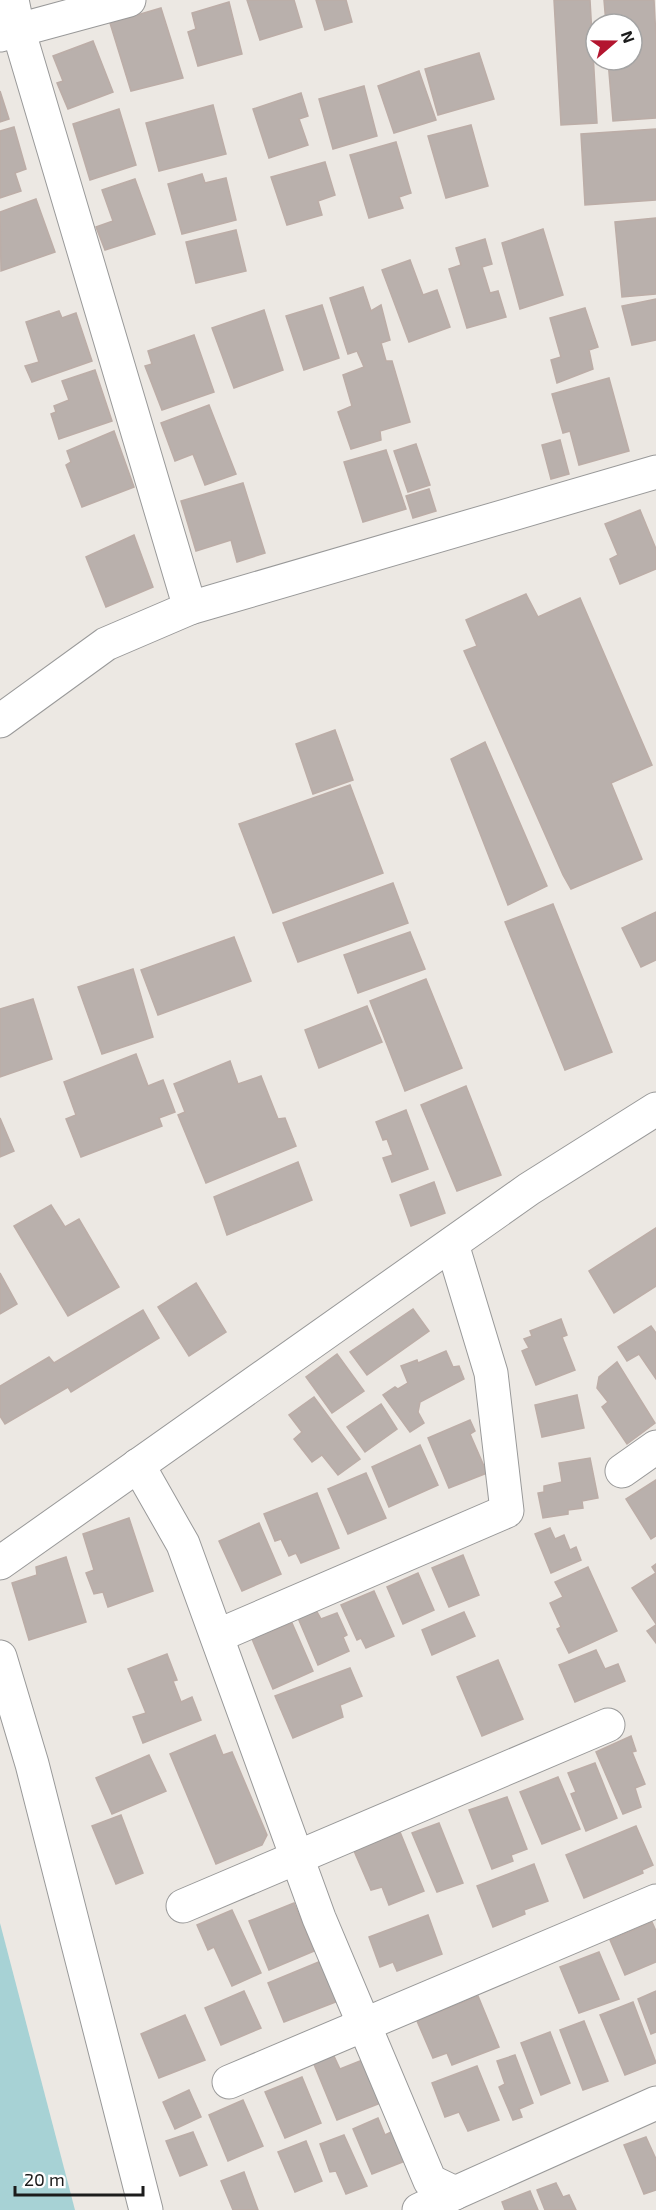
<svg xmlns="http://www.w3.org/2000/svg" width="656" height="2210" font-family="'Exo 2',sans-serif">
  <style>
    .water { fill: #a7d2d5 }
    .building { fill: #b9b0ac; stroke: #bcada7; stroke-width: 1.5 }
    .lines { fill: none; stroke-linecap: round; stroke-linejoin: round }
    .street-casing { stroke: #999; stroke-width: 35 }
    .street { stroke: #fff; stroke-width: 33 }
  </style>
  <rect width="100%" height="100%" fill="#ece8e3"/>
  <polygon class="water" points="0,1923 75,2210 0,2210"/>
  <g class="building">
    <polygon points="247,0 294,0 302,27 260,40"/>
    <polygon points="316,0 346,0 352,22 325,30"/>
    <polygon points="554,0 590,0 597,123 561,125"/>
    <polygon points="604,0 654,0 656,38 656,118 613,121 608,60 632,60 632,24 606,24"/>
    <polygon points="229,2 242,54 198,66 188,32 196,29 192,13"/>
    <polygon points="161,8 183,78 131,91 110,23"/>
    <polygon points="93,41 113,92 68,109 57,83 63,81 53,56"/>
    <polygon points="479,53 494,99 438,115 425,69"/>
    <polygon points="419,71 436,120 394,133 378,86"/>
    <polygon points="364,86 377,136 333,149 319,99"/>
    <polygon points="0,91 9,119 0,122"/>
    <polygon points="301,93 308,116 299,119 308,145 269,158 253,109"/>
    <polygon points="213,105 226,154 159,171 146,123"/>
    <polygon points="119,109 136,165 90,180 73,124"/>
    <polygon points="471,125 488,186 446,198 428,136"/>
    <polygon points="14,127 26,169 15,173 21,191 0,198 0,131"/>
    <polygon points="656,129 656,200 585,205 581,134"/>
    <polygon points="396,142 411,193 399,197 403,208 369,218 350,155"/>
    <polygon points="325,162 335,195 318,201 322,215 287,225 271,177"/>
    <polygon points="202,174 205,183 226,178 236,220 182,234 168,184"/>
    <polygon points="135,179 155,234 105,250 96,227 113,221 102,190"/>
    <polygon points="36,199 55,252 1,271 0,212"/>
    <polygon points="656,218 656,294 622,297 615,222"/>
    <polygon points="543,229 563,295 520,309 502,243"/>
    <polygon points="236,230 246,271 196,283 186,242"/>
    <polygon points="485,239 492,264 482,267 490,293 498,291 506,317 467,328 449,269 461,265 456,248"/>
    <polygon points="410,260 423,295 437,290 450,327 409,342 382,270"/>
    <polygon points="363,287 371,311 381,305 390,340 381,343 386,361 392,361 410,422 380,431 381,440 351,449 338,412 352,406 343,375 364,367 357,351 348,354 330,298"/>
    <polygon points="656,299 656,340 632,345 622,306"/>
    <polygon points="322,305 339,358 304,370 286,316"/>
    <polygon points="585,308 598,347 589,350 593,369 557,383 551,360 561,357 550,318"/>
    <polygon points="264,310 283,370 234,388 212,328"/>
    <polygon points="59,311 62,318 76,313 92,361 32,382 25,366 39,362 26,322"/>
    <polygon points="194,335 214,392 162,410 145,366 152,364 148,351"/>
    <polygon points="95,370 112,421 59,439 51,414 56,412 54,406 69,400 62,381"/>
    <polygon points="609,378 629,451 579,465 570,431 563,433 552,394"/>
    <polygon points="209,405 236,474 205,485 193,454 175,461 161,423"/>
    <polygon points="114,431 134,487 82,507 66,465 71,462 67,451"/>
    <polygon points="560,440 569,474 551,479 542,445"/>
    <polygon points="416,444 430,485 408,492 394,451"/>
    <polygon points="386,450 406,509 363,522 344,462"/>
    <polygon points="243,483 265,553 237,562 231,540 196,551 181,501"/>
    <polygon points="429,489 436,511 413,518 406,496"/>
    <polygon points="640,510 656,549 656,569 620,584 610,559 618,555 605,524"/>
    <polygon points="134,535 153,587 106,607 86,557"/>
    <polygon points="526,594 538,617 580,598 652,765 611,783 642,859 571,889 563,875 464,651 477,646 466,620"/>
    <polygon points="335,730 353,780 313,794 296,744"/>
    <polygon points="485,742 547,886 508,905 451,759"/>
    <polygon points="350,785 383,873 273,913 239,824"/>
    <polygon points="393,883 408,923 298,962 283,923"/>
    <polygon points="553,904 612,1052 565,1070 505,922"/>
    <polygon points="656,912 656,960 641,967 622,928"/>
    <polygon points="410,932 425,969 358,993 344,955"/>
    <polygon points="234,937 251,981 158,1015 141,970"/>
    <polygon points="133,969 153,1037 102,1054 78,987"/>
    <polygon points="426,979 462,1068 405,1091 370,1001"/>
    <polygon points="33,999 52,1059 0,1077 0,1009"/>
    <polygon points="367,1006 382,1042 319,1068 305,1030"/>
    <polygon points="136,1054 148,1086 163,1080 175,1112 159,1118 162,1126 81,1157 66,1119 76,1115 64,1082"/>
    <polygon points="230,1061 238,1084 261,1076 278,1119 285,1118 296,1146 206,1183 178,1115 185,1112 174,1084"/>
    <polygon points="466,1086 501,1175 457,1191 421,1105"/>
    <polygon points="406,1110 428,1169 392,1182 383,1158 393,1155 387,1139 383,1140 376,1122"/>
    <polygon points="0,1118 14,1151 0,1157"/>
    <polygon points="298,1162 312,1200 227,1235 214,1197"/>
    <polygon points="434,1182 445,1213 411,1226 400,1195"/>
    <polygon points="51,1205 65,1227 79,1219 119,1287 68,1316 14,1226"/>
    <polygon points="656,1228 656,1286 614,1313 589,1271"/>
    <polygon points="0,1273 17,1304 0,1314"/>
    <polygon points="196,1283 226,1332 189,1356 158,1307"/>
    <polygon points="413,1309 429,1331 367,1375 350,1352"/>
    <polygon points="143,1310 159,1338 71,1392 68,1387 5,1424 0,1416 0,1386 49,1357 54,1363"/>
    <polygon points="561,1319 567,1335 562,1337 575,1370 536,1385 522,1351 529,1348 524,1339 532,1336 530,1331"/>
    <polygon points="651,1326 656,1333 656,1379 639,1354 627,1361 618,1347"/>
    <polygon points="446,1351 453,1367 459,1366 464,1379 420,1402 418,1412 424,1423 410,1432 383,1395 395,1387 398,1389 408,1383 401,1366 417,1360 418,1363"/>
    <polygon points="337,1354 364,1391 332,1413 306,1377"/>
    <polygon points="617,1362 655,1423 627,1444 602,1407 608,1402 597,1388 599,1377"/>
    <polygon points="577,1395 584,1428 542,1437 535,1405"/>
    <polygon points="314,1397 360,1459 338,1475 322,1455 312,1462 294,1439 302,1432 289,1415"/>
    <polygon points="381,1404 397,1429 365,1452 347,1427"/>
    <polygon points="470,1420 475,1431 470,1434 487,1473 449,1488 428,1438"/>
    <polygon points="420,1445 438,1485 389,1507 372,1467"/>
    <polygon points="590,1458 598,1498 582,1501 583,1508 568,1510 568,1514 543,1518 538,1493 544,1492 544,1486 562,1482 559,1463"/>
    <polygon points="366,1473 386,1518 348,1534 328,1489"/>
    <polygon points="656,1480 656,1536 651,1539 626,1499"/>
    <polygon points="317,1493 339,1548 301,1563 296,1553 289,1556 281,1539 275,1541 264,1514"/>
    <polygon points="129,1518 153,1591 108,1607 103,1592 94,1594 86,1573 94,1570 83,1534"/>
    <polygon points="259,1523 281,1574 242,1591 219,1541"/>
    <polygon points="550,1528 555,1539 564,1535 570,1550 576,1547 581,1560 551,1573 535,1534"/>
    <polygon points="463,1555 479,1595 449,1607 432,1568"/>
    <polygon points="66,1557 86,1622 29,1640 12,1583 37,1575 36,1567"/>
    <polygon points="656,1564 656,1624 632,1588 656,1573 652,1567"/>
    <polygon points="588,1567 617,1631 569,1653 557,1629 561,1627 550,1603 563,1597 555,1582"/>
    <polygon points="418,1573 434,1610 403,1624 387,1587"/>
    <polygon points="374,1591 394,1636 366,1648 361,1638 357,1640 341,1605"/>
    <polygon points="316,1610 321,1619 337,1613 347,1635 343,1637 349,1651 318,1665 298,1618"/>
    <polygon points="464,1612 475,1636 432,1655 422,1630"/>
    <polygon points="292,1623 313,1671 273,1689 252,1639"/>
    <polygon points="656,1625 656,1643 647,1631"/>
    <polygon points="596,1650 605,1669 618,1664 625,1681 575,1702 559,1665"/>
    <polygon points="167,1654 177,1680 173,1681 181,1702 192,1697 201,1720 143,1743 133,1717 146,1713 128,1669"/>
    <polygon points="498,1660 523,1719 482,1736 457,1677"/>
    <polygon points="350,1668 362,1696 340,1705 343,1717 293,1738 275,1696"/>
    <polygon points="215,1735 223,1755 232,1752 267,1835 262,1845 216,1864 170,1754"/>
    <polygon points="631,1736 636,1751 632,1752 645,1784 635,1788 641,1807 623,1814 596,1752"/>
    <polygon points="149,1755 166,1791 112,1814 96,1778"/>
    <polygon points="595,1763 617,1818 586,1831 571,1794 576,1792 568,1773"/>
    <polygon points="558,1777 580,1829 542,1844 520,1792"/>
    <polygon points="507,1797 527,1849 511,1855 513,1861 492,1869 469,1810"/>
    <polygon points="121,1815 143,1873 116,1884 92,1826"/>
    <polygon points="439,1823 463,1883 437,1892 412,1833"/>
    <polygon points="636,1826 653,1865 642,1870 643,1873 584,1898 566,1855"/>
    <polygon points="400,1832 424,1891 389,1905 382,1887 371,1890 354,1851"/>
    <polygon points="534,1864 548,1901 524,1910 525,1914 493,1927 477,1886"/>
    <polygon points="294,1903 314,1951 269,1970 249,1921"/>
    <polygon points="232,1910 261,1973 232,1986 214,1947 208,1950 197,1925"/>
    <polygon points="428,1915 442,1954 397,1971 393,1962 380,1967 369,1937"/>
    <polygon points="652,1922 656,1931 656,1962 625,1975 610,1940"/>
    <polygon points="599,1952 619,1999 579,2013 560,1967"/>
    <polygon points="321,1961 338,2001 284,2022 268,1983"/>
    <polygon points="244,1991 261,2028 221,2045 205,2008"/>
    <polygon points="656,1991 656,2032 651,2034 638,1999"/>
    <polygon points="478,1996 499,2047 452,2065 447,2053 433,2058 417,2021"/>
    <polygon points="633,2002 656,2063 625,2075 600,2015"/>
    <polygon points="185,2015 205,2060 159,2078 141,2034"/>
    <polygon points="584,2021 608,2081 583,2090 560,2030"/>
    <polygon points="550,2032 570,2083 541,2095 521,2043"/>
    <polygon points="333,2054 340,2069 365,2059 383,2102 337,2120 313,2062"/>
    <polygon points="515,2055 533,2103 519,2109 522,2117 513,2120 499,2087 505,2084 497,2061"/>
    <polygon points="477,2066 499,2120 468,2131 459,2112 445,2117 432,2083"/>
    <polygon points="302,2077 321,2123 285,2138 265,2092"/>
    <polygon points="189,2090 201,2117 175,2129 163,2102"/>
    <polygon points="243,2100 263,2146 228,2161 209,2115"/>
    <polygon points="378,2118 385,2135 393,2131 405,2161 372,2174 353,2129"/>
    <polygon points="193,2132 207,2165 180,2176 166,2141"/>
    <polygon points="344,2135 367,2186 346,2194 336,2171 330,2172 320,2144"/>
    <polygon points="646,2137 656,2159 656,2190 644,2194 624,2145"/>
    <polygon points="306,2141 322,2181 295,2192 278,2152"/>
    <polygon points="244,2172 258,2210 233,2210 221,2181"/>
    <polygon points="556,2183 563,2197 569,2195 576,2210 545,2210 537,2190"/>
    <polygon points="530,2191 538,2210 505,2210 502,2202"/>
  </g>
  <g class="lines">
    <defs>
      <g id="street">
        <polyline points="0,35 129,0"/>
        <polyline points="190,608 656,472"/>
        <polyline points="0,721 106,644 190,608 18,29 12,0"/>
        <polyline points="138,1465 183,1544 319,1918 430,2181 455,2193 656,2103"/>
        <polyline points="622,1471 656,1447"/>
        <polyline points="0,1563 529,1189 656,1109"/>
        <polyline points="217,1636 507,1511 491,1373 452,1244"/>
        <polyline points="0,1657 32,1764 146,2210"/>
        <polyline points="183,1906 608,1725"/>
        <polyline points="229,2082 656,1901"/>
        <polyline points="419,2210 455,2193"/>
      </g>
    </defs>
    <use href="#street" class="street-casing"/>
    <use href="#street" class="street"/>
  </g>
  <g transform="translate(614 42) rotate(70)"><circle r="28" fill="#ffffff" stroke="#a4a4a4" stroke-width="1.5"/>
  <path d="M0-4.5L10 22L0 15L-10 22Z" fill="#b3152f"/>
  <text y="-9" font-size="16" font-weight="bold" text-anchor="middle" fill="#1c1c1c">N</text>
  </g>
  <path d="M15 2186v9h128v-9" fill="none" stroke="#1c1c1c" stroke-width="3"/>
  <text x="24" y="2186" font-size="18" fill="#1c1c1c" stroke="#ffffff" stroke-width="4.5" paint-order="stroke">20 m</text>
</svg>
